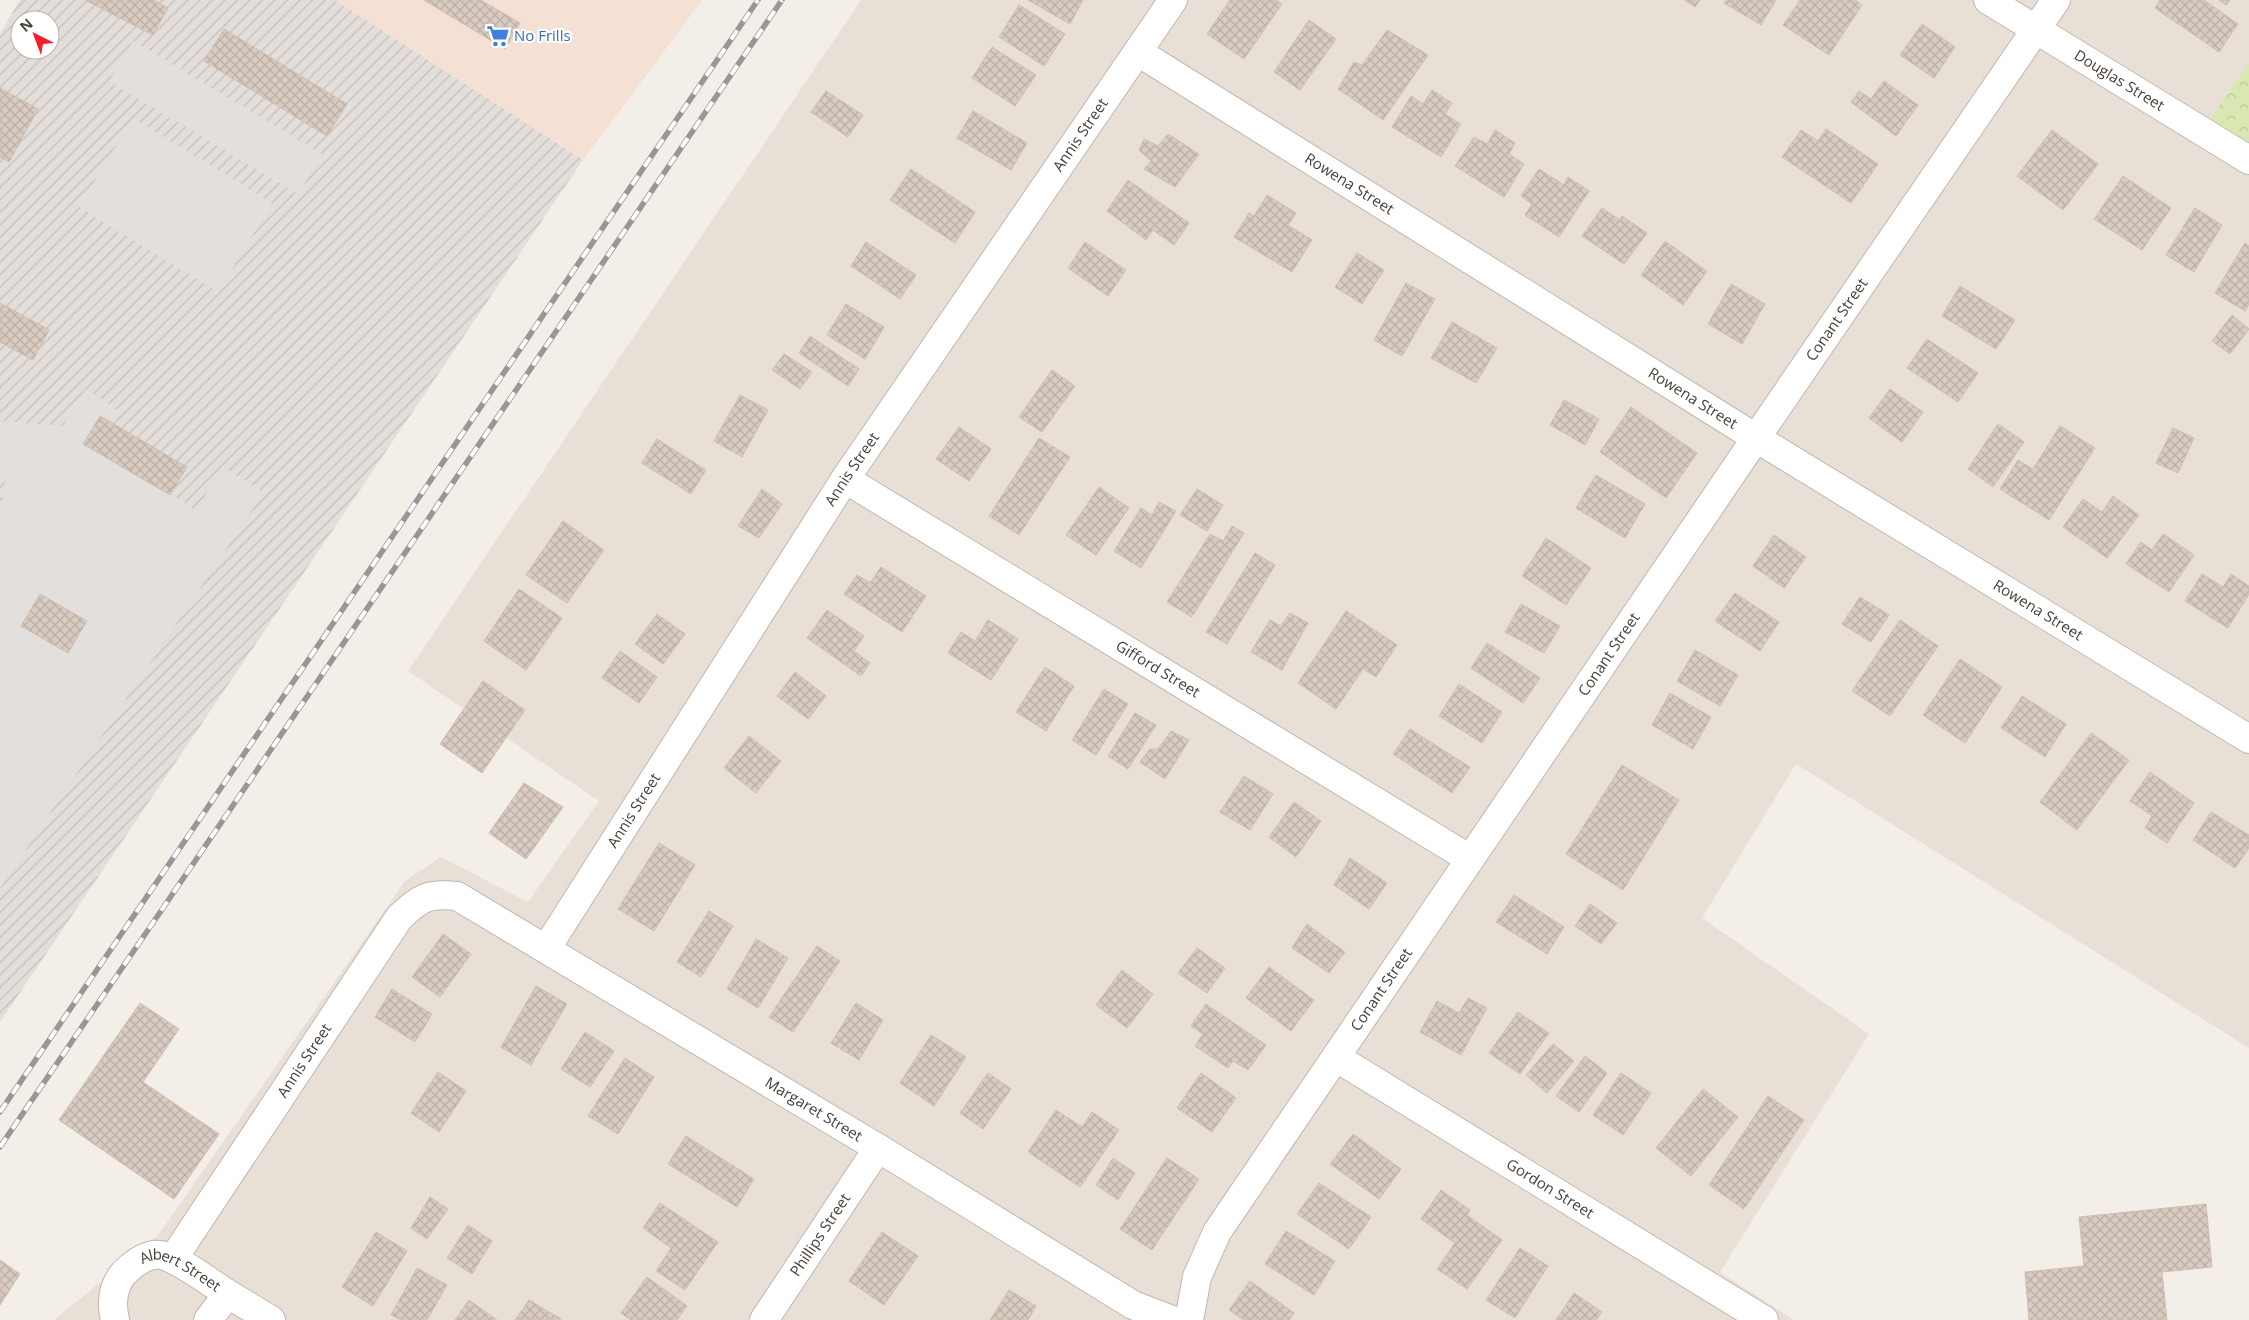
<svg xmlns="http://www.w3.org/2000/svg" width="2249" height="1320" font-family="'Open Sans',sans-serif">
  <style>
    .residential { fill: #e8dfd7 }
    .commercial { fill: #f5e1d4 }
    .industrial { fill: url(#industrial-furrows); fill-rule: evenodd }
    .forest { fill: url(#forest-crowns) }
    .parking { fill: #e2dfdd }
    .building { fill: url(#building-cross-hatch); stroke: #d0beb1 }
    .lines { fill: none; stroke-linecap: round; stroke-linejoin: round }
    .minor-casing { stroke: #c2b7ae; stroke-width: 30 }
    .minor { stroke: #fff; stroke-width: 28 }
    .rail-casing { stroke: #979797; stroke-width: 5.5 }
    .rail { stroke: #fff; stroke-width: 4; stroke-dasharray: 11; stroke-linecap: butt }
    .labels { text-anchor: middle; stroke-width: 4.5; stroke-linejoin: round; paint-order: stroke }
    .shop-label { font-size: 15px; fill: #366cbe; stroke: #fff; text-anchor: start }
    .street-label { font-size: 15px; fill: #473e37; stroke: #fff }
  </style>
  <defs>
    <pattern id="industrial-furrows" width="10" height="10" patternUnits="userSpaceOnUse" patternTransform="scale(1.25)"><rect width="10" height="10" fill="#e3deda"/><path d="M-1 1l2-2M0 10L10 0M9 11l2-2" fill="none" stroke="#c4c0bc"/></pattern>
    <pattern id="forest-crowns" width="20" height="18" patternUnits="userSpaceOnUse" patternTransform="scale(1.25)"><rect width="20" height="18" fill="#d9e7b2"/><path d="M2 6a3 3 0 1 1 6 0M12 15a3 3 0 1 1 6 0" fill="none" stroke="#bcc79a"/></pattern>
    <pattern id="building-cross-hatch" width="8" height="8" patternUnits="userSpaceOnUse" patternTransform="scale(1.25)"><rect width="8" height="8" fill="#d8cbc1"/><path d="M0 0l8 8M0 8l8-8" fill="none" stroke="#bbafa6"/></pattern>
  </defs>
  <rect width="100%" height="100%" fill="#f4eee9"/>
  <polygon class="residential" points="861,0 2249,0 2249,62 2205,127 2249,153 2249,1048 1796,764 1702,918 1869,1034 1720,1272 1794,1320 54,1320 159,1234 405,881 441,857 528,902 599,801 408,671"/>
  <polygon class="commercial" points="335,0 702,0 583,160"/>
  <path class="industrial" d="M20,0H335L583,160L0,1022V33ZM20,20H50V50H20Z"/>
  <polygon class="forest" points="2249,62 2249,153 2205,127"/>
  <g class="parking">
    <polygon points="133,41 322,154 298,194 109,81"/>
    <polygon points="133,118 272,203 218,292 79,207"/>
    <polygon points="86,389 120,412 101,445 196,511 222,467 264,492 0,888 0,509 6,478 0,476 0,421 63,426"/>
  </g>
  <g class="building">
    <polygon points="85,0 153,0 168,8 153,35"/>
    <polygon points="424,0 481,0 520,23 505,49"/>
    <polygon points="1028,0 1083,0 1070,24"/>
    <polygon points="1230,0 1276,0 1282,4 1244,59 1207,34"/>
    <polygon points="1684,0 1700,0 1695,7"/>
    <polygon points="1726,0 1776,0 1761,25 1724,3"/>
    <polygon points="1800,0 1855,0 1862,5 1829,55 1783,25"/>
    <polygon points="2160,0 2204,0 2238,24 2219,52 2155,8"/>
    <polygon points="2219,0 2230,0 2226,5"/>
    <polygon points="1019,5 1065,34 1044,66 999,37"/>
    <polygon points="1309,20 1336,39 1300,90 1274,72"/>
    <polygon points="1922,24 1955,47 1934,78 1900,55"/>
    <polygon points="224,29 347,104 327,136 204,61"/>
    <polygon points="1387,30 1428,55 1383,120 1338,89 1354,62 1362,65"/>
    <polygon points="992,47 1036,75 1015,106 972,78"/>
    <polygon points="1884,81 1918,105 1896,136 1851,102 1859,91 1871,99"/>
    <polygon points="0,88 38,109 9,162 0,157"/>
    <polygon points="1432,90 1452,103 1445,114 1461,124 1441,157 1392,127 1411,96 1423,104"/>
    <polygon points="826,91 863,115 848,137 811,112"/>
    <polygon points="973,111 1027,143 1011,170 957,138"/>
    <polygon points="1826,129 1878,164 1851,203 1782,157 1801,130 1818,141"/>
    <polygon points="1495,130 1515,143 1509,154 1524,164 1504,197 1455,166 1474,137 1487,144"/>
    <polygon points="2052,130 2098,164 2063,210 2017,176"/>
    <polygon points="1168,134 1199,154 1175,187 1144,169 1151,161 1139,150 1144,139 1158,146"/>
    <polygon points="911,169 975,212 955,243 890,200"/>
    <polygon points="1539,169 1564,185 1568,177 1589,191 1559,237 1525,215 1532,204 1521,196"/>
    <polygon points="2123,176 2171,208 2142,250 2094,219"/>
    <polygon points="1128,180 1189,223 1174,245 1153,230 1146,240 1107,211"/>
    <polygon points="1267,195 1296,213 1288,225 1312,240 1292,272 1234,237 1249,213 1254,216"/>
    <polygon points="1602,208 1620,220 1622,216 1647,233 1624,264 1582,236"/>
    <polygon points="2195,208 2222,225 2194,272 2166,255"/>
    <polygon points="1665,241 1707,271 1683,305 1641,275"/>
    <polygon points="866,242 916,275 900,299 851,266"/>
    <polygon points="1085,242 1126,270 1108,296 1068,268"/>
    <polygon points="2245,243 2249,246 2249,304 2245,311 2215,293"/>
    <polygon points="1357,253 1384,270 1362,304 1335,287"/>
    <polygon points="1406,283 1435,299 1402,356 1374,340"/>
    <polygon points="1731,284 1765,304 1742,344 1708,324"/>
    <polygon points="1960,286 2015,320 1996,349 1942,316"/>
    <polygon points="0,303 49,330 33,360 0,342"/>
    <polygon points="846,304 884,327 865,359 827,335"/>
    <polygon points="2232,315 2249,329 2230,354 2212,341"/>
    <polygon points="1452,322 1497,348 1476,383 1431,358"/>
    <polygon points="810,336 859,369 848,386 799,353"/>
    <polygon points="1927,339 1978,373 1958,402 1907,368"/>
    <polygon points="784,354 812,372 800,389 772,370"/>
    <polygon points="1052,370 1075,386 1042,432 1019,417"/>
    <polygon points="1890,389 1923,412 1902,442 1869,418"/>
    <polygon points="740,395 768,410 742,457 714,441"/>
    <polygon points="1564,400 1599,419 1585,445 1550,425"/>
    <polygon points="1631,407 1697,453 1666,498 1600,452"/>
    <polygon points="100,416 187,467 170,495 83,444"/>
    <polygon points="1998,424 2024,442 1993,487 1968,469"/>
    <polygon points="2060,426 2095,448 2049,520 2000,489 2018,460 2033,469"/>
    <polygon points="959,427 991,449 969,481 936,459"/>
    <polygon points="2173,428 2194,438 2178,473 2156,463"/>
    <polygon points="1039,438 1070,457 1019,535 989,516"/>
    <polygon points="657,439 706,470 691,494 642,463"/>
    <polygon points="1596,475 1645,504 1625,538 1576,508"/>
    <polygon points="1099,487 1129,508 1096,555 1066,535"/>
    <polygon points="762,489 782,504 759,538 738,526"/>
    <polygon points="1197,489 1223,505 1207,531 1180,515"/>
    <polygon points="2113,496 2139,515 2107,558 2063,527 2083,499 2102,512"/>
    <polygon points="1159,502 1176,511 1141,568 1114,551 1141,508 1152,515"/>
    <polygon points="563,521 604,550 567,603 526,575"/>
    <polygon points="1232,526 1244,533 1192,617 1167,602 1210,534 1223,541"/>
    <polygon points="2163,534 2194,555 2169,592 2126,564 2141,542 2152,550"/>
    <polygon points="1774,535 1806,557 1784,588 1753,566"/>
    <polygon points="1546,538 1591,568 1566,605 1522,576"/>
    <polygon points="1255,553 1275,565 1227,644 1206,632"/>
    <polygon points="881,567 926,596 902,632 844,594 857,575 870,583"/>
    <polygon points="2202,574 2223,587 2231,574 2249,586 2249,594 2228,628 2185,601"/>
    <polygon points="519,589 562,618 526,670 484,641"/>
    <polygon points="1735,593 1779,622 1760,651 1715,621"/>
    <polygon points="40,594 87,621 68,653 21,626"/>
    <polygon points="1860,597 1889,615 1871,642 1842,624"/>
    <polygon points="1521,604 1560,626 1544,653 1505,632"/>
    <polygon points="827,610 864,636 854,651 870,663 861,676 807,638"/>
    <polygon points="1346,611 1397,645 1376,677 1363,669 1336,709 1298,683"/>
    <polygon points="1290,613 1308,623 1282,670 1251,652 1270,620 1281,626"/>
    <polygon points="657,614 685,634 663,664 635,644"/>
    <polygon points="988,620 1018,639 991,680 948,653 961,632 975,641"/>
    <polygon points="1900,620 1938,646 1890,716 1852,691"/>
    <polygon points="1487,643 1540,678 1523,703 1471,668"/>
    <polygon points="1695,650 1738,675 1720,706 1677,681"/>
    <polygon points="620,651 657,677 639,703 602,678"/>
    <polygon points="1960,659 2002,687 1965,743 1923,715"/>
    <polygon points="1045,667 1074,686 1046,731 1016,712"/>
    <polygon points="795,672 826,696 808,719 777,696"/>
    <polygon points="483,681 525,710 482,773 440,744"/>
    <polygon points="1459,684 1502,712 1482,743 1439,716"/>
    <polygon points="1104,689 1128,704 1096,755 1072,740"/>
    <polygon points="1670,693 1711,717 1693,749 1652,725"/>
    <polygon points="2022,696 2066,724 2045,757 2001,728"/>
    <polygon points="1135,713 1156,725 1128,769 1108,756"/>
    <polygon points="1410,729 1470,767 1452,793 1393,754"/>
    <polygon points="1171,731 1189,740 1165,779 1140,762 1150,749 1158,749"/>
    <polygon points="2091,733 2129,760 2077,830 2040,802"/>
    <polygon points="749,736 781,761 756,793 724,768"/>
    <polygon points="1622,765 1679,800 1623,890 1566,854"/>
    <polygon points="2150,772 2194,803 2167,843 2145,828 2152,816 2130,801"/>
    <polygon points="1244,776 1273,794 1250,830 1220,812"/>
    <polygon points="524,783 563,807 526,859 489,833"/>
    <polygon points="1294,802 1321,821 1296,857 1269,837"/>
    <polygon points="2211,812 2249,835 2249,848 2235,868 2193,840"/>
    <polygon points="659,843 695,865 654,931 618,909"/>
    <polygon points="1350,858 1387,883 1369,909 1334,885"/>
    <polygon points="1514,895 1564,927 1547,954 1496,922"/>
    <polygon points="1590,904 1617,923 1601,944 1575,926"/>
    <polygon points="709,911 733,926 701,977 677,962"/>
    <polygon points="1307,924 1345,952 1329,973 1292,948"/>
    <polygon points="443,934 471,954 440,997 412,977"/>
    <polygon points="756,939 788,958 758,1008 727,989"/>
    <polygon points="817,946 840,961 793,1032 769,1017"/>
    <polygon points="1197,948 1225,968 1207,993 1178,973"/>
    <polygon points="1269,967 1314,1000 1291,1031 1246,998"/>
    <polygon points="1122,970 1153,994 1127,1028 1096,1005"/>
    <polygon points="536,986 567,1004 531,1065 501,1047"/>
    <polygon points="392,989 432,1014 415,1042 375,1017"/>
    <polygon points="1468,998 1487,1008 1461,1055 1420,1032 1437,1001 1459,1013"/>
    <polygon points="140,1003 179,1029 143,1082 219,1134 174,1199 59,1120"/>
    <polygon points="856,1003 883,1020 859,1060 831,1043"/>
    <polygon points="1206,1004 1266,1045 1248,1070 1233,1061 1228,1068 1195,1046 1203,1034 1191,1026"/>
    <polygon points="1518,1012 1549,1033 1520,1074 1489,1053"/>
    <polygon points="585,1032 614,1051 590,1087 561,1069"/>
    <polygon points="931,1035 966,1057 934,1106 900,1083"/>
    <polygon points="1553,1044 1574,1061 1547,1093 1526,1075"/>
    <polygon points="1585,1056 1607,1073 1579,1112 1556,1096"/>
    <polygon points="625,1058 654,1077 618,1134 588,1116"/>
    <polygon points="438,1072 466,1091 439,1132 411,1113"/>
    <polygon points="988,1073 1011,1089 983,1129 960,1113"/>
    <polygon points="1201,1073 1236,1098 1212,1132 1177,1108"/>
    <polygon points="1621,1073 1651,1093 1623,1135 1593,1115"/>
    <polygon points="1703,1089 1738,1117 1691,1176 1656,1148"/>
    <polygon points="1768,1096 1804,1120 1744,1209 1709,1185"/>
    <polygon points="1056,1110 1082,1127 1092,1112 1119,1130 1080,1187 1028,1152"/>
    <polygon points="1353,1134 1401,1169 1379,1199 1330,1164"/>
    <polygon points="686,1136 754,1179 737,1207 668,1164"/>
    <polygon points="1113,1158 1135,1173 1118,1200 1096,1185"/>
    <polygon points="1167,1158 1199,1179 1152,1250 1120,1229"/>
    <polygon points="1319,1183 1371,1217 1349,1249 1297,1214"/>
    <polygon points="1441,1190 1470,1210 1467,1215 1502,1240 1467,1289 1437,1269 1455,1243 1421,1219"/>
    <polygon points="430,1197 448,1209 427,1239 411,1228"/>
    <polygon points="660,1203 718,1242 685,1290 656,1271 671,1248 643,1228"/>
    <polygon points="2206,1204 2212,1267 2162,1272 2167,1320 2029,1320 2025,1272 2084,1266 2079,1217"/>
    <polygon points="468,1225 492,1241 472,1274 447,1258"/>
    <polygon points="1286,1231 1335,1261 1314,1295 1265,1264"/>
    <polygon points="376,1232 407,1251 373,1306 342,1287"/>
    <polygon points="882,1232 918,1256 884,1305 849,1281"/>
    <polygon points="1520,1248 1548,1266 1515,1318 1486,1300"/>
    <polygon points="0,1260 20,1274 0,1305"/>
    <polygon points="417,1268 447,1285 427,1320 401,1320 391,1315"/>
    <polygon points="647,1277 687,1306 677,1320 631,1320 621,1313"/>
    <polygon points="1250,1281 1294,1313 1289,1320 1244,1320 1229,1310"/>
    <polygon points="1009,1290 1036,1306 1028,1320 990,1320"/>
    <polygon points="1574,1293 1602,1312 1596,1320 1556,1320"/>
    <polygon points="469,1300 497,1320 455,1320"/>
    <polygon points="529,1300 561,1319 515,1320"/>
  </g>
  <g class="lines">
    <defs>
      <g id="minor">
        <path id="s1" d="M1988,0L2249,160"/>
        <path id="s2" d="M1138,52L1756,438L2249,739"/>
        <path id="s3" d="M845,479L1470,859"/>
        <path id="s4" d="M546,949L845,479L1173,0"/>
        <path id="s5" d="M1337,1058L1764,1320"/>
        <path id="s6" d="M173,1259L399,918C420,898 427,893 457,896L878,1148L1133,1305L1172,1320"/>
        <polyline points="228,1294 271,1320"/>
        <path id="s7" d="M115,1320C111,1303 112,1287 124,1273C133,1264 147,1253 161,1255C178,1258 212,1284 228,1294L208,1320"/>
        <path id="s8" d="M764,1320L878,1148"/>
        <path id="s9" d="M1189,1320L1197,1277L1217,1232L1756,438L2056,0"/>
      </g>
    </defs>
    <use href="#minor" class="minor-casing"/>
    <use href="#minor" class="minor"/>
    <defs>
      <g id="rail">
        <polyline points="0,1112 758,0"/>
        <polyline points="0,1147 782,0"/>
      </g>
    </defs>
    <use href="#rail" class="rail-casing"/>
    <use href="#rail" class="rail"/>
  </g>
  <defs>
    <symbol id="supermarket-bare" viewBox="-9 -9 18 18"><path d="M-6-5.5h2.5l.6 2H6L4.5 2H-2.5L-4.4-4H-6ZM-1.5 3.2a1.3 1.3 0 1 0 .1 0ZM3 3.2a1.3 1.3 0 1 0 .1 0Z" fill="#3f7fe0" stroke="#fff" stroke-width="2.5" paint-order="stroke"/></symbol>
  </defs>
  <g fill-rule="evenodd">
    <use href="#supermarket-bare" x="482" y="20" width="32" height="32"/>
  </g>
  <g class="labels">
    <g class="shop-label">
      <text x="514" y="41">No Frills</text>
    </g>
    <g class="street-label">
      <text dy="5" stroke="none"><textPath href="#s1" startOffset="154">Douglas Street</textPath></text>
      <text dy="5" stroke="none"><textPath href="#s4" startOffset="974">Annis Street</textPath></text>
      <text dy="5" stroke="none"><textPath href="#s2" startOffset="249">Rowena Street</textPath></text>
      <text dy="5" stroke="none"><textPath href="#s9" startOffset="1196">Conant Street</textPath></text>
      <text dy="5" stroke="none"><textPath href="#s2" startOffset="654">Rowena Street</textPath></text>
      <text dy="5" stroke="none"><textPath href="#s4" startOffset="569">Annis Street</textPath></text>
      <text dy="5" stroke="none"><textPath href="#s2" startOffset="1059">Rowena Street</textPath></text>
      <text dy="5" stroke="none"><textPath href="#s9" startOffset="791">Conant Street</textPath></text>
      <text dy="5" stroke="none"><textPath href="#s3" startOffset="366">Gifford Street</textPath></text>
      <text dy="5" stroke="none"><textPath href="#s4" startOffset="164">Annis Street</textPath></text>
      <text dy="5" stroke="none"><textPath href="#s9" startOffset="386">Conant Street</textPath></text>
      <text dy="5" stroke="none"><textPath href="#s6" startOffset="238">Annis Street</textPath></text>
      <text dy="5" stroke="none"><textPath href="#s6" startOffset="890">Margaret Street</textPath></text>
      <text dy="5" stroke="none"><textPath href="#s5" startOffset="250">Gordon Street</textPath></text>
      <text dy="5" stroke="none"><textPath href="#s8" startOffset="102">Phillips Street</textPath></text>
      <text dy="5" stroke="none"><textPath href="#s7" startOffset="115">Albert Street</textPath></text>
    </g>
  </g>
  <g transform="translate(35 35) rotate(318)"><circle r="24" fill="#ffffff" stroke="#b5b2af"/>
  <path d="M0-4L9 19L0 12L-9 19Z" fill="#f61e26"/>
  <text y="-8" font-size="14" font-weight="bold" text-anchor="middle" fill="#473e37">N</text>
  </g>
</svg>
